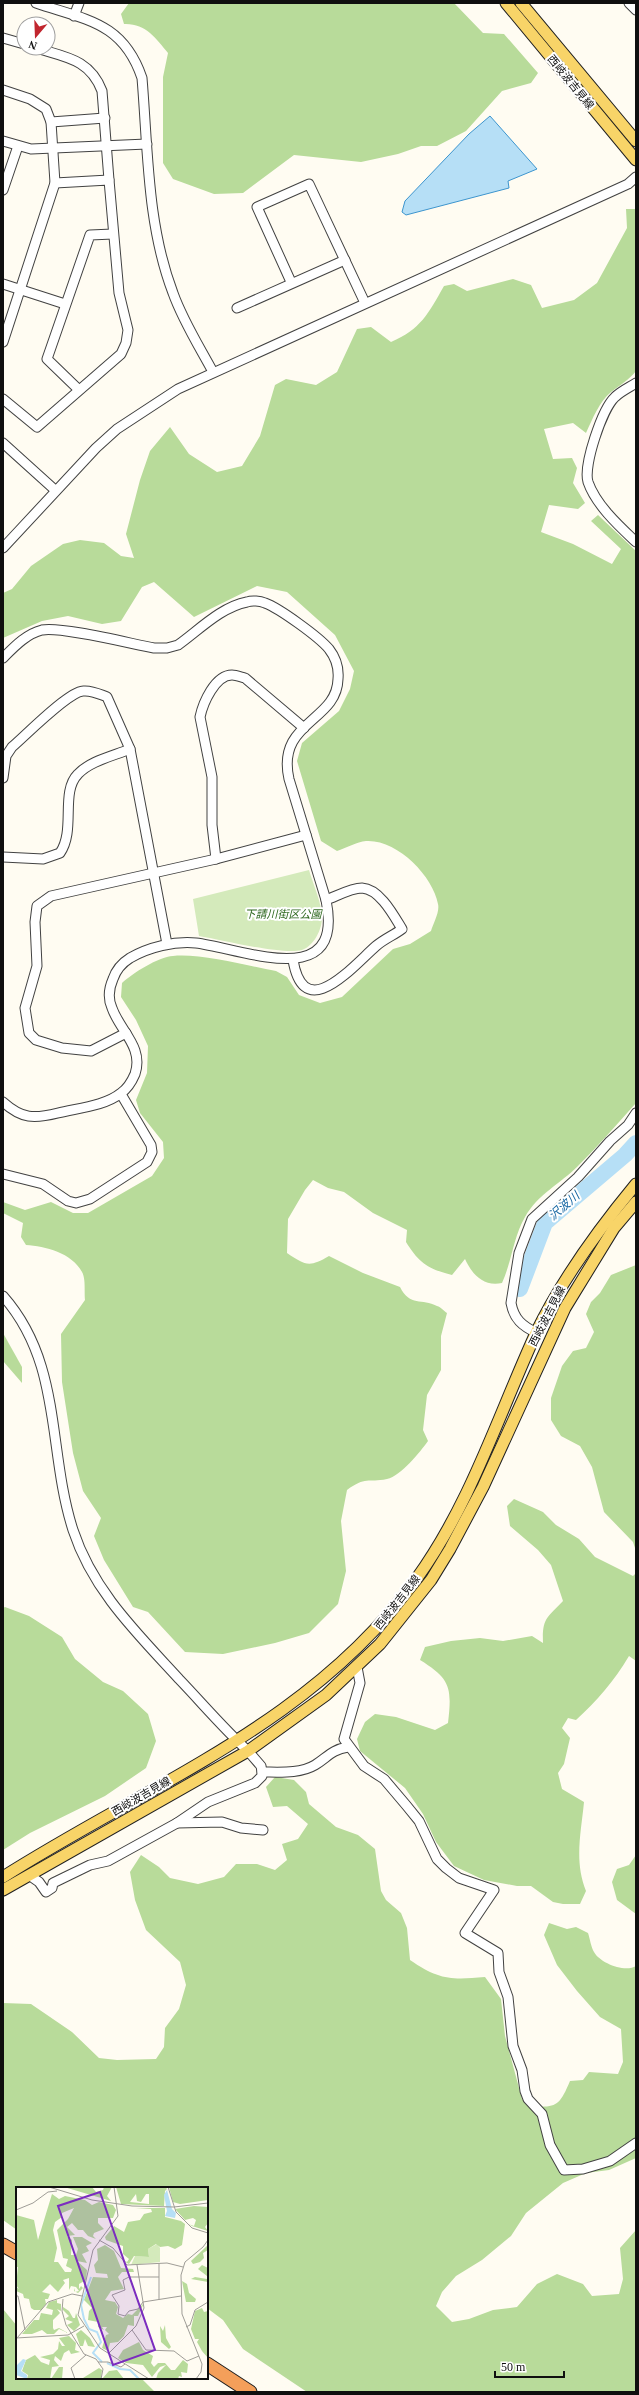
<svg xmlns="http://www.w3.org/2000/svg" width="639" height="2395" font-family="'Times New Roman','Noto Sans JP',serif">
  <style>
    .green { fill: #d4eabb }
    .forest { fill: #b8db9a }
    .water { fill: #b6dff6; stroke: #3d95ce }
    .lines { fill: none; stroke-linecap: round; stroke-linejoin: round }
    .river { stroke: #b6dff6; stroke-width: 16 }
    .minor-casing { stroke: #424242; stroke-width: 11 }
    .major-casing { stroke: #202020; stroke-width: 13 }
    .highway-casing { stroke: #202020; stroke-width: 15 }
    .minor { stroke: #fff; stroke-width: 9 }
    .major { stroke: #f8d468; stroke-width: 11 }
    .highway { stroke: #f49f5a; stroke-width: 13 }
    .labels { text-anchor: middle; stroke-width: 4; stroke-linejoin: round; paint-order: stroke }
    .street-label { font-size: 11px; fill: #0f0f0f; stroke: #fff }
    .park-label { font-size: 11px; font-style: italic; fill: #2e681f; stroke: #fff }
    .water-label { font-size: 12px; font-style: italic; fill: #1767a3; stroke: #fff }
    .inset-river { fill: none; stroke: #b6dff6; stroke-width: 2 }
    .inset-road { fill: none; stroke: #9f9d97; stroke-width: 1 }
    .view { fill: #7b2cbf; fill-opacity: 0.15; stroke: #7b2cbf; stroke-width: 2 }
    .inset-edge { fill: none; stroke: #0f0f0f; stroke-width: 2 }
  </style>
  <rect width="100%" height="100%" fill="#fffcf2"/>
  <path class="green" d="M309,870C313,884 322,903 322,918C322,929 314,946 302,950C282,955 222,940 199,936L193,899Z"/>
  <g class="forest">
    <path d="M129,3H454L483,33L504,34L538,73L531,83L502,91L466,131L437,146H421L398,154L361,162L294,155L243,193L214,194L173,179L163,163V77L168,53C156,38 145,23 124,24L121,14Z"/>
    <path d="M626,209H636V371C629,380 620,385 611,392C599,402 593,418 586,433L573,423L544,429L553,459L572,458L577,468L573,483L585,503L578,509L549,505L541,532L573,544L612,564L621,549L591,521L598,515L636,551V1103C617,1124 598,1146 578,1166C560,1184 538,1194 525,1217C513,1238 512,1261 502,1283C483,1287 472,1274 465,1259L452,1275C428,1269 419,1263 406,1242L407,1230L373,1213L344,1192L328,1188L313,1180L305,1190L288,1219L287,1253C305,1265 309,1268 329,1256L363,1273L400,1287C410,1307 422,1298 437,1306C441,1307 444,1311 447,1313L441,1336V1370L427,1395L423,1430L428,1441C420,1452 401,1476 387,1479C367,1483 366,1476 347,1490L341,1521L346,1571L338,1604L309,1633L275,1643L223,1654L185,1652L148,1612L133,1607L104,1560L94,1536L101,1518L83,1491L73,1453L62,1382L61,1334L85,1300C84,1292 86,1279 82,1272C72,1253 45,1246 26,1245L21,1237L23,1223L3,1213V1202L25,1210L51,1202L73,1213H88L152,1176L164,1158L163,1142L140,1113L136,1100L147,1073L148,1046L136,1020L121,997L122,983C133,973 158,957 173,956C199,953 249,966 276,971L287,977L299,995L320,1003L342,997L393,949L410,944L431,931C433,924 440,912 438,904C433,876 397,839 366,841C357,842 346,848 337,851L321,841L297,761L302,743L339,711L350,689L354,671L335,635L287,592L257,586L194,617L154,582L142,587L121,621L102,624L68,616L42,621L3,638V593L12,589L31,566L63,544L80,540L104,543L121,556L134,558L126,534L140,480L150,451L170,427L189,454L217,472L242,466L260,436L275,385L286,379L316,385L337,372L357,329L371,327L391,342C421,329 428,314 444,286L454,284L467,291L513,279L531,285L542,308L574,300L597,283L627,228Z"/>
    <polygon points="636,1265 636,1551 633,1542 604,1512 592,1467 580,1446 561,1436 551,1420 551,1398 562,1366 573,1351 586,1348 594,1332 586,1314 591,1302 600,1293 611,1275"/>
    <polygon points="3,1333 22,1367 22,1383 3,1361"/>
    <path d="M514,1499L543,1512L556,1525L579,1539L595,1557L633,1576L636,1573V1661L629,1656C614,1681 597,1701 576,1720L568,1718L562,1728L570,1738L564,1764L558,1773L562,1789L584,1802C581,1833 574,1861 586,1891L580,1904H563L553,1902L531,1886H517L484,1880L454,1866L436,1842L423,1814L405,1788L360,1751L357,1739L365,1722L375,1714L396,1717L435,1730L448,1723C452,1688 451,1679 420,1660L425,1647L451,1641L480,1638L503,1641L532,1636L543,1643C542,1618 547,1618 563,1601L551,1565L538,1550L510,1526L507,1506Z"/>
    <polygon points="5,1607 29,1616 62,1637 75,1659 103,1682 123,1691 148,1714 156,1741 146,1768 105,1796 30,1833 3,1850 3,1608"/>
    <path d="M275,1777L294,1780L306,1792L309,1804L336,1827L358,1835L375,1849L381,1891L386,1900L401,1913L407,1928L410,1960C439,1980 451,1980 485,1977L501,1999L505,2036L522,2099L528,2106C556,2108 559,2107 570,2081L583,2080L589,2072L618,2074L623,2062L621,2029L600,2017L577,1991L557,1965L544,1935L549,1923L567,1929L576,1927L588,1933C590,1939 591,1947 594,1952C600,1963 625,1973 636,1966V2158L609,2170L586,2173L563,2183L526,2213L511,2236L482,2260L456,2276L442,2292L436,2306L452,2322L469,2319L493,2310L517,2307L537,2284L557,2274L583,2284L592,2296L619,2294L623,2279L620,2248L636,2230V2392H307L243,2349L223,2320L207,2308V2188H17V2230L3,2220V2003L31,2004L72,2032L99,2058L117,2060L156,2059L164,2047L165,2028L179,2009L186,1985L180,1962L146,1930L135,1900L130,1872L141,1855L159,1867L170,1878L198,1884L224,1877L236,1864H257L275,1870L287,1860L282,1844L298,1839L308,1824L287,1806L273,1807L266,1787Z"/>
    <polygon points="636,1855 636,1914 617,1900 612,1882 617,1869 629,1865"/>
    <polygon points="3,2309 17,2326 17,2378 141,2378 155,2392 3,2392"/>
  </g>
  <polygon class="water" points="490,116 537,169 508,181 509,188 406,215 402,212 405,201 469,134"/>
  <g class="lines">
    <polyline class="river" points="520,1289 545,1223 625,1155 636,1143"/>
    <defs>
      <g id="minor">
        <path d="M36,3C86,20 123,22 142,78C148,150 147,225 173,293C183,321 199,346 213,372"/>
        <polyline points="629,3 636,10"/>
        <polyline points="74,16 79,3"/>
        <polyline points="3,38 24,44"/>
        <path d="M36,48C65,57 90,59 102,91L109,180"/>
        <polyline points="3,90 30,99 46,109 51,122 55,183 3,342"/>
        <polyline points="51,122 105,118"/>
        <polyline points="3,141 31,149 147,144"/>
        <polyline points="3,190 18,146"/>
        <polyline points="291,282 257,207 309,184 365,303"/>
        <polyline points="3,284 65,304"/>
        <polyline points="237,308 345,260"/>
        <path d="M636,383C630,387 621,391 615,397C602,409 583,466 588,482C596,505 619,526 636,542"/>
        <polyline points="78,389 47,359 90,235 113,234"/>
        <polyline points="3,399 37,427 121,354 126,343 128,330 119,293 109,180 55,183"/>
        <polyline points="3,443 55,490"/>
        <polyline points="3,548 96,448 117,429 178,389 628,184 636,177"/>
        <path d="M3,658C14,647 26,634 42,630C61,626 132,644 154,648H167L178,645C199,630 221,607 247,602C252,600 260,601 265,603C279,608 319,637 329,649C336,658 339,668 338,679C337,722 276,721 289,779L326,900C345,993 244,949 196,943C174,941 149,947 130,958C122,963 116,970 113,979C109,988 108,999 112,1008C120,1031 144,1047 135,1074C132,1081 127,1089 121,1093C105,1106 78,1108 58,1113C34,1119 22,1119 3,1102"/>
        <path d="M3,778L6,756L12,747C25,736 68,692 83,691C92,690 99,694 107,697L130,749L167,944"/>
        <path d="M3,857L43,859L60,853C76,830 60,792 78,774C90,761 113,756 130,749"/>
        <path d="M216,859L212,825V777L200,717C203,703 215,675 232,675C236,675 241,677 245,678L304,728"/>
        <path d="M293,960C304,1025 352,967 376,946C384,939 394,935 402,929C394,916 380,889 362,888C351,888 337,896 326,900"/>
        <polyline points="126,1033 91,1051 62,1048 36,1040 29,1033 25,1008 37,966 35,922 37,906 51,896 216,859 306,835"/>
        <polyline points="3,1174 43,1184 68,1201 76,1203 90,1199 147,1162 152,1152 151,1145 121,1094"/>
        <path d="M3,1296C63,1364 47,1449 73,1530C93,1591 137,1633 179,1679C202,1703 224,1729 248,1751L261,1766L262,1772V1776L255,1783L208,1802L177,1823L108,1861L90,1865L53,1883L52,1888L46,1892L39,1882L29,1875"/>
        <path d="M537,1333C522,1326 514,1319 511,1303L519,1253L532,1219L578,1177L610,1141L628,1125L636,1113"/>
        <polyline points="357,1667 360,1683 344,1739 364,1766 384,1779 406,1805 419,1821 437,1859 446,1868 459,1878 494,1890 465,1933 498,1953 499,1972 508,1997 513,2046 522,2070 525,2091 528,2099 542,2114 550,2145 564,2170 583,2169 610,2161 636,2143"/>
        <path d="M262,1772C279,1772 300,1774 315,1765C328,1757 331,1750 348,1747"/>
        <polyline points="177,1823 222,1822 241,1828 263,1830"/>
      </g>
      <g id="major">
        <polyline points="506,3 636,160"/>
        <polyline points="521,3 636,141"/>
        <path d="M3,1877C149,1784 314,1723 417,1578C471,1503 498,1416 536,1333C562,1279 598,1230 636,1184"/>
        <polyline points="3,1890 248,1751 326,1695 380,1644 431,1580 450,1549 483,1487 565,1308 614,1228 636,1202"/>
      </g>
      <g id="highway">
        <polyline points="3,2245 17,2253"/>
        <polyline points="207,2364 250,2392"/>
      </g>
    </defs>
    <use href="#minor" class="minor-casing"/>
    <use href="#major" class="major-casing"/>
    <use href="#highway" class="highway-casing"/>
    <use href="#minor" class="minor"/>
    <use href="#major" class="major"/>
    <use href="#highway" class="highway"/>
  </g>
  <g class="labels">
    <g class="street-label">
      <text transform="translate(571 82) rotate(51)" y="4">西岐波吉見線</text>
      <text transform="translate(547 1316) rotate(-63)" y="4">西岐波吉見線</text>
      <text transform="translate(397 1602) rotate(-52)" y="4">西岐波吉見線</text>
      <text transform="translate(141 1796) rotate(-30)" y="4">西岐波吉見線</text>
    </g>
    <g class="park-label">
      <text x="283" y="918">下請川街区公園</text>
    </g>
    <g class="water-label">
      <text transform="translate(564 1206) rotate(-41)" y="4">沢波川</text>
    </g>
  </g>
  <g transform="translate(16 2187)">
    <rect width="192" height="192" fill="#fffcf2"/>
    <path d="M141,57L144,61V75L115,78L119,69L133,70L132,62Z" fill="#d4eabb"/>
    <path d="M48,0H76L80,5L87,3L88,0H96L91,9L95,14ZM100,0H150L153,7L151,2L149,4L148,19L105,17ZM120,7L121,14L125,15L130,7H133V17L114,15ZM153,0H192V13L164,17L157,15ZM36,7L43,12L49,9L69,13L76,18L83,15L97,18L100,23L97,31H82V36L88,42L78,46L77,49L80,52L72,49L67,43H62L56,36L51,40L59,48L51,49L56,53L55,68H60L62,62L57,50H66L76,56L70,59L73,64L66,67L71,76L61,74L71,83L70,93L63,97V102L65,99L67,101L62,106L58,104L59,101V105L63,104L60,100L55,99L53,103V91L47,93L49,96L42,105L34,97L26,105L34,107L32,112H29L30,117L25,123H18L15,121L13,112L8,111L7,107L0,104V100L3,102L0,98L2,80H0V28L18,33L22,53ZM58,21L52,32L41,43L47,71L52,72L50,79L56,82L55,85H49L42,75H38L41,61L37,43L39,35L46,30V26ZM178,19L192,20V36L189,40L192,44L176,39L172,37L178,39L180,33L177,31L169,33L159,22ZM119,21H149V30L165,34L169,37L166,58L159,62L152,59L144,60L140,57L132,62L133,70L118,69L113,77L111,76L106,72L111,75L113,72L107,67V59L90,53L89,50L98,39L108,45L112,35L124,33L128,27L136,25L135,22ZM89,58L98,64L105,81L117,82L118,85H106L102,90L108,102L95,104L89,113L99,115L102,120L100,127L107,131L112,127L116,128L128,116L122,129H118V139L112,138L108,149L102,155L94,156L92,164L86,161L90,148L93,147L89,143L91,140H86L88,143L82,140V135L72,133L73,124L76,121L68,113L77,90L92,91L91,87L80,86L78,78L82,73L81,62ZM192,58V63L187,66L188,71L184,75L177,77L175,74ZM186,78L192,81V95L175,92L179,90L191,92V89L182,82ZM166,94L171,97L173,106L180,112L179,115H170ZM41,113V116L45,117V124L41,122L44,126L37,133V141L38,143L43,141L52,146L43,142L38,147H31L26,143L16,147H6L18,133H23L25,126L36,128L37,123L30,121L33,115ZM47,120L53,124L57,131H59L60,126L64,138L58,144L51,138L57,135L49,132L53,129L47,123ZM186,121L188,125L192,124V171L186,164L181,155L183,152H179L175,142L179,124ZM149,138L150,151L155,160L153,162L145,155L144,139L147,144ZM65,143L74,151L79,160L72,159L69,152L67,159H64L60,147ZM53,149L60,156L59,163L64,165L55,167L53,163L48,166L45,174L39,169L38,173L43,179L36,180L34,192H11L12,188L6,184L10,173L19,168L25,175L33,178L34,173L24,170L37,167L42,162L43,154L46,159H49L43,151ZM123,155L127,163L137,169L135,176L138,180L142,176H149L155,183H159L167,173L172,177L171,186L165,185L166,190L163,189L162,192H140L142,186L150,178L144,180L136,190L127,178L110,176L102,171L107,163ZM43,180H47L46,192H35ZM83,181L86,183L85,192L67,191ZM101,183L108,192H86L93,184Z" fill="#b8db9a" fill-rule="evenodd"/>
    <path d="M151,3L156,22L160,26L159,31L149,29L151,24L148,8ZM7,172L10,173L5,184L11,188V192L0,188V179Z" fill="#b6dff6"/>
    <path class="inset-river" d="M75,90L65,118L68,132L73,142L81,145L85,155L77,166L86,175M91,176L104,182L114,183L123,192"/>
    <path class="inset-road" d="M33,0L76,13L116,19L158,20L192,16M98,0L102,29L77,63L62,128L84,161L133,192M152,0L160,25L176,41L192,46M0,23L17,16L32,5L41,4M83,53L97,61L111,78L151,76L167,80M143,76V113M143,90H113L107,93L109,103L96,108L103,119L102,127L109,129L113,124L122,122L127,115L165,109M0,109H2L9,143M47,112L46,124L50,138L68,167L80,172L87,182L85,192M170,140L174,138L179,123L192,115M116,143L130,163L158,164L171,174L183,169M0,151L52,148L68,139M1,151L32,115L56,107L66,109M93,166L120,139L128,121L121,78M82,175H92L105,180L109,177M59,192L55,181L70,168M180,192L185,185L186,177L166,127L165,88L169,75L187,60L192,53"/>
    <path class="view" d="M84,5L139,163L97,178L42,19Z"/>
    <rect width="192" height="192" class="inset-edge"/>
  </g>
  <rect width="639" height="2395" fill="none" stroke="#0f0f0f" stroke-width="8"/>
  <g transform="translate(36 36) rotate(199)"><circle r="19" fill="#ffffff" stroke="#9f9f9f"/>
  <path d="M0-3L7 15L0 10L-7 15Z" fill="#c1262f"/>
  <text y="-6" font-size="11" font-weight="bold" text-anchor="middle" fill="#0f0f0f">N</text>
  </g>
  <path d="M495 2371v6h69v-6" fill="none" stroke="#0f0f0f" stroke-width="2"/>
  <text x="501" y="2371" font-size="12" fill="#0f0f0f" stroke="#ffffff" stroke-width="3" paint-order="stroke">50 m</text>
</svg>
